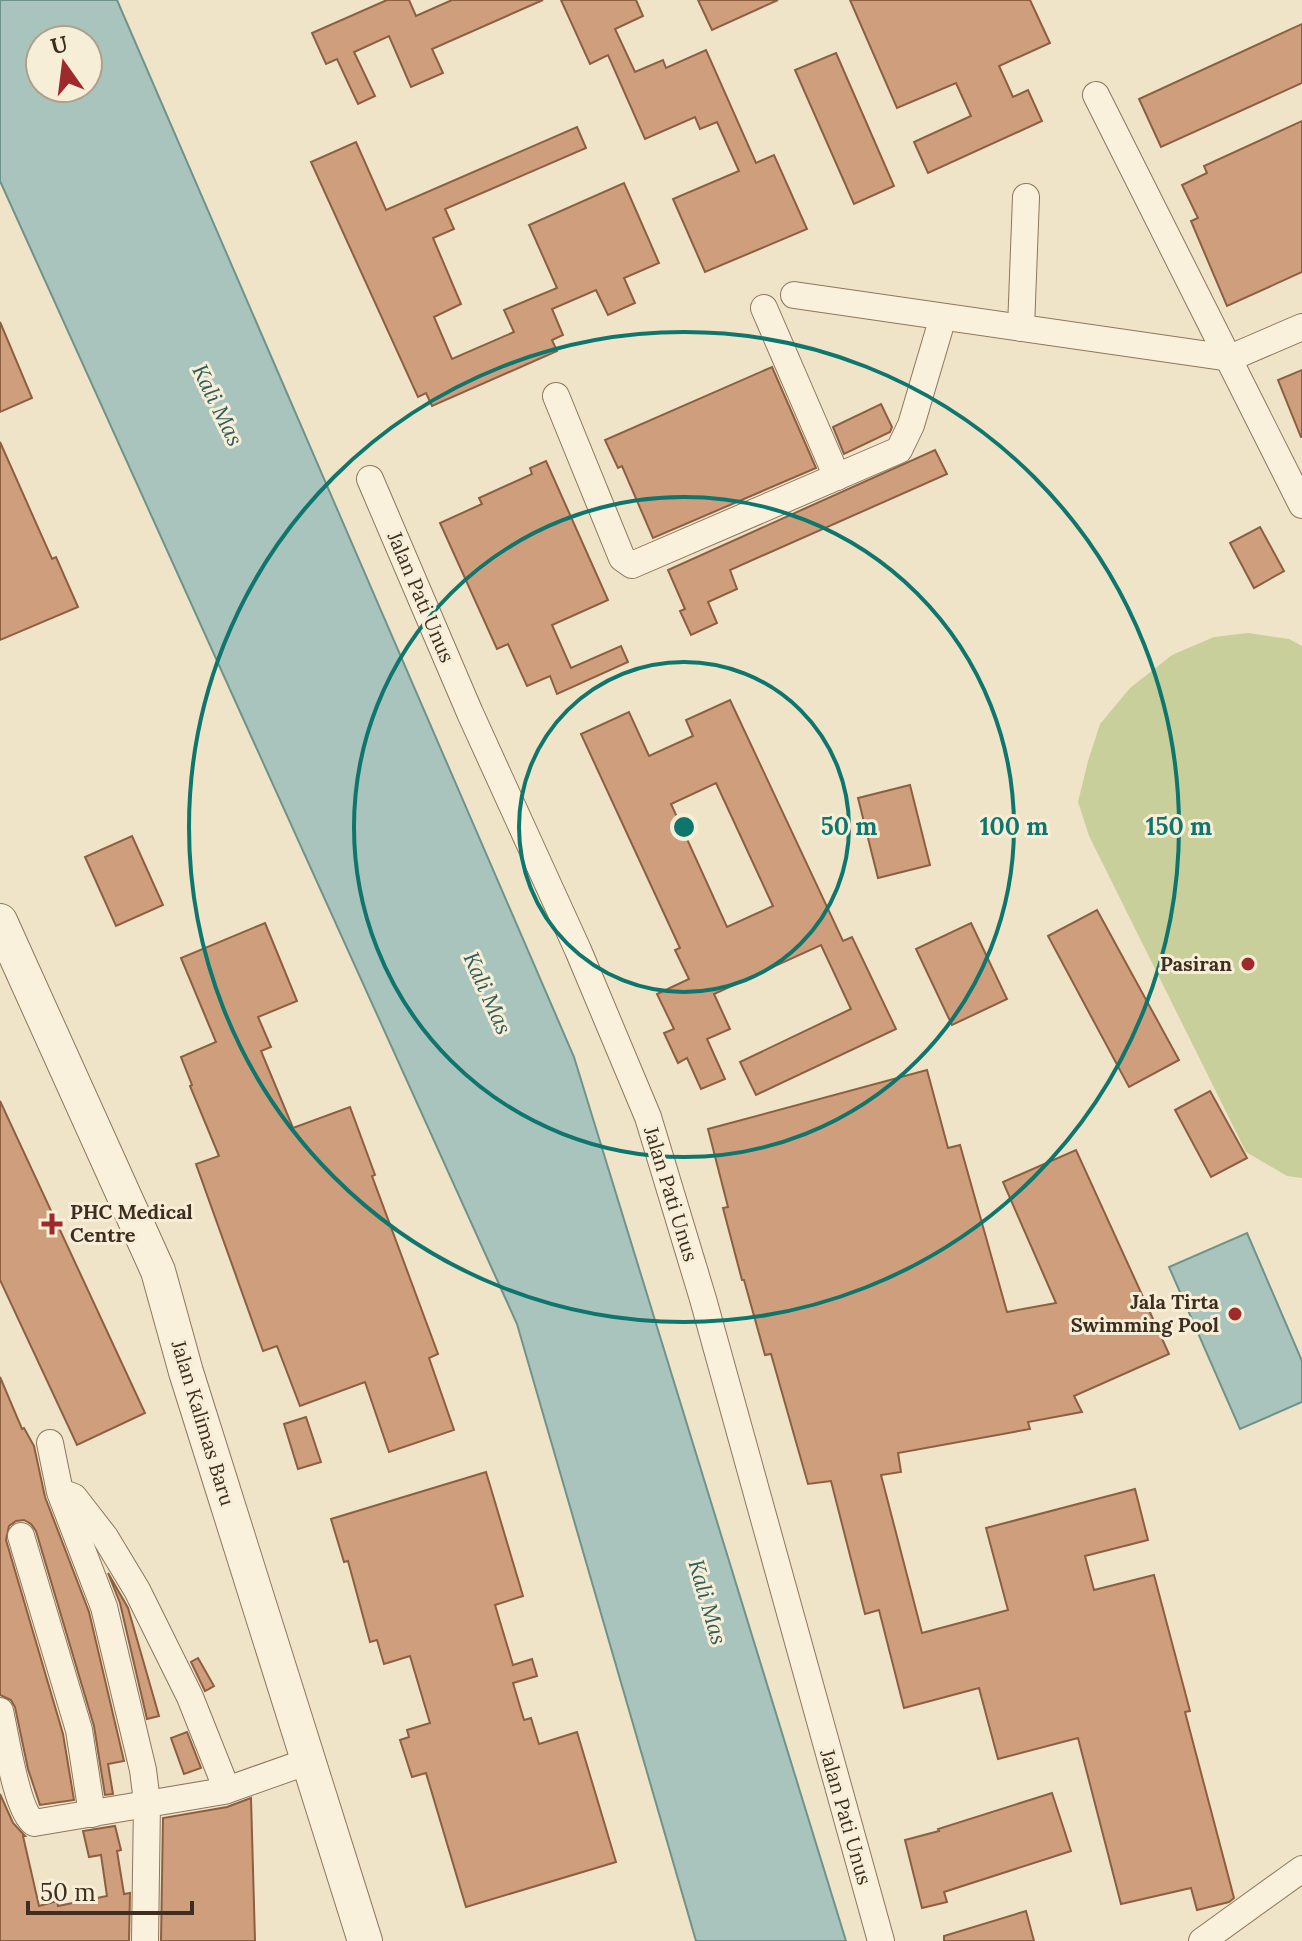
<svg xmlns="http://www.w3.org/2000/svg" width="1302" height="1941" font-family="Lora,serif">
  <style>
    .green { fill: #c9cf9b }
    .water { fill: #a9c4bc; stroke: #6f938a; stroke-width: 2; fill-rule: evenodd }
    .building { fill: #cf9f7d; stroke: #8d5f41; stroke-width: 2; fill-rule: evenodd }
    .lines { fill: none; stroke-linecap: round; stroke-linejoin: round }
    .minor-casing { stroke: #8d765c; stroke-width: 28 }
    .tertiary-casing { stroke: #8d765c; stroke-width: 36 }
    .minor { stroke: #faf1dc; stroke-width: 26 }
    .tertiary { stroke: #faf1dc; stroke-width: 34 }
    .ring { fill: none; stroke: #0f766e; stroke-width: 4 }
    .poi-dot { fill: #9e2a2b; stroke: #f7eed8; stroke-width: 3 }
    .labels { text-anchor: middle; stroke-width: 6; stroke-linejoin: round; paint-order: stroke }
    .street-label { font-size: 20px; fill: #3d2e20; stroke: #f7eed8 }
    .poi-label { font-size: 20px; font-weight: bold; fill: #3d2e20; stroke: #f7eed8; text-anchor: end }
    .water-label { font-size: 22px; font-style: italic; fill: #2f5d5a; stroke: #f7eed8 }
    .centre { fill: #0f766e; stroke: #f7eed8; stroke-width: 4 }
    .ring-label { font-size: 24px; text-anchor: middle; font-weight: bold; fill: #0f766e; stroke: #f7eed8; stroke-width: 6; stroke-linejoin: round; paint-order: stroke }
  </style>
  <rect width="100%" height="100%" fill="#f0e4c8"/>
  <polygon class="green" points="1248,633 1289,639 1302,646 1302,1178 1287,1176 1246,1152 1089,836 1078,802 1088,761 1100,724 1130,688 1172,655 1214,637"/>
  <g class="water">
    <path d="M0,0H117L574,1057L846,1941H696L517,1324L0,181ZM88,40V88H40V40Z"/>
    <polygon points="1247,1233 1302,1361 1302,1402 1240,1429 1169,1267"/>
  </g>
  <g class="building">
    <polygon points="387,0 409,0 416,16 452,0 543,0 432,49 443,73 411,87 389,36 354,52 375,96 358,104 337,59 326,64 312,33"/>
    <polygon points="561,0 636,0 643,16 615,29 635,72 663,60 666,68 706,50 756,163 774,155 807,229 705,272 673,199 739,171 717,122 700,129 695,117 645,139 608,55 590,64"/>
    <polygon points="698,0 778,0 712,30"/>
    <polygon points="850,0 1030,0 1050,43 999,66 1013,97 1028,90 1042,121 928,173 914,142 971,116 956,83 897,108"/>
    <polygon points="1302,24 1302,83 1161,147 1139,99"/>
    <polygon points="836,53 894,186 854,204 795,70"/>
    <polygon points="1302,121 1302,272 1227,306 1191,221 1198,218 1182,185 1207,173 1204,166"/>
    <polygon points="577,127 586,148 445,209 454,229 433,238 461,304 434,317 452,359 514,332 504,310 557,288 529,225 624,183 659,263 624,278 635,303 608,315 596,290 552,309 563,335 552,340 557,351 432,406 426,393 418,397 311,162 356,142 386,210"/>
    <polygon points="0,322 32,398 0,412"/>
    <polygon points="772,367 816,468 653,538 622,466 618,468 605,440"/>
    <polygon points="1302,370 1302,437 1301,437 1278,380"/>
    <polygon points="881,404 892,427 890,432 844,454 833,427"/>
    <polygon points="0,442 52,559 56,557 78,607 0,640"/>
    <polygon points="935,450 947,474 730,570 737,589 708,602 717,623 691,635 680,611 685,609 668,570"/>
    <polygon points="546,461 608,600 552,625 571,668 621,646 628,662 557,694 550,676 527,686 508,644 497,649 440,523 482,504 479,498 532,474 530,468"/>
    <polygon points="1260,527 1284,571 1254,588 1230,543"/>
    <path d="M730,700L843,941L852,937L896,1029L756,1095L740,1062L851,1009L821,945L714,994L730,1029L707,1039L725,1079L701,1089L687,1058L678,1063L664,1033L674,1029L657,994L689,979L675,950L680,948L581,734L629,712L649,756L693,736L686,720ZM716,783L773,906L727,927L671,804Z"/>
    <polygon points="910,785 930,865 878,878 858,798"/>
    <polygon points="132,836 163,905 116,926 85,857"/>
    <polygon points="1097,910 1179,1060 1129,1087 1048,936"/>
    <polygon points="265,923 297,1001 258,1017 271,1047 261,1051 293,1128 350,1107 375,1175 372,1176 438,1354 429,1358 454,1430 389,1452 365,1382 300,1406 277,1346 263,1351 196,1164 219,1156 190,1086 192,1085 181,1057 216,1042 181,958"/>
    <polygon points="971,923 1007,999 952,1025 916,949"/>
    <polygon points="927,1070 948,1148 960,1145 1007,1312 1056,1303 1003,1182 1076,1150 1169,1354 1074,1396 1082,1412 1028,1422 1030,1429 898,1453 901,1472 881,1475 922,1633 1008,1610 986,1528 1135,1489 1148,1540 1085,1556 1094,1590 1154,1575 1190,1711 1185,1712 1234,1898 1229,1902 1197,1910 1191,1888 1121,1904 1078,1738 998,1759 979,1688 904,1708 879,1610 865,1614 831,1481 808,1484 771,1354 765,1355 744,1280 742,1280 723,1208 728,1207 708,1129"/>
    <polygon points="1210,1091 1247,1158 1211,1177 1175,1110"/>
    <polygon points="0,1101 145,1413 77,1445 0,1280"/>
    <polygon points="0,1377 22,1429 24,1428 34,1446 45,1497 89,1612 124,1761 108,1764 113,1794 105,1795 94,1726 36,1531 31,1524 24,1520 16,1521 9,1526 6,1540 63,1734 74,1800 40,1805 28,1769 15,1707 11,1700 0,1695"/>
    <polygon points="306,1417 321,1462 298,1469 284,1424"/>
    <polygon points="486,1472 523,1596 495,1605 513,1665 532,1659 537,1676 513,1683 524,1720 531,1718 539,1744 577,1732 616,1862 466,1907 426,1773 412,1777 400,1740 409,1737 407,1730 430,1723 410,1656 384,1664 377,1640 370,1642 348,1561 344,1562 331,1519"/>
    <polygon points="108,1573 128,1608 159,1716 147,1719 120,1603"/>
    <polygon points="198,1658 214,1686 205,1691 191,1662"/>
    <polygon points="187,1732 201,1768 184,1774 171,1738"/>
    <polygon points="1052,1793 1071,1851 944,1892 947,1902 922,1908 905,1840 939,1831 938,1829"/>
    <polygon points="0,1794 13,1823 25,1836 23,1836 39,1906 57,1901 58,1906 107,1896 101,1855 89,1857 83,1831 115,1826 121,1850 117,1851 124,1894 130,1893 129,1941 0,1941"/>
    <polygon points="251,1798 255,1941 161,1941 163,1818 227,1807"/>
    <polygon points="1026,1911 1034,1941 944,1941 944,1936"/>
  </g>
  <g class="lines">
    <defs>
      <g id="minor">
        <polyline points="1096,95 1302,505"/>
        <polyline points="794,295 1230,358 1302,327"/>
        <polyline points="764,308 837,477"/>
        <polyline points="1021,328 1026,197"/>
        <polyline points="556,396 622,558 632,565 899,450 911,425 943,317"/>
        <polyline points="370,479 470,713 578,950 648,1117 703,1299 881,1941"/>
        <polyline points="50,1443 60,1492 104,1607 143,1770 147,1802 145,1941"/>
        <polyline points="66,1494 74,1497 105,1537 137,1590 190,1697 227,1790"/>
        <polyline points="21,1536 79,1730 92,1814"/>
        <path d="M0,1711C6,1736 16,1810 34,1823L224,1791L309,1761"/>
        <polyline points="1202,1941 1302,1869"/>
      </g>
      <polyline id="tertiary" points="0,921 158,1271 186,1372 365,1941"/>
    </defs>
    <use href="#minor" class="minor-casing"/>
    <use href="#tertiary" class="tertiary-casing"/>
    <use href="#minor" class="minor"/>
    <use href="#tertiary" class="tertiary"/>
  </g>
  <g class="ring">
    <circle cx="684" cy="827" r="165"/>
    <circle cx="684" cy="827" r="330"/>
    <circle cx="684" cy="827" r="495"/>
  </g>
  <g class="poi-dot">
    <circle cx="1248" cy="964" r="8"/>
    <path d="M48 1212h8v8h8v8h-8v8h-8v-8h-8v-8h8z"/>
    <circle cx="1235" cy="1314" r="8"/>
  </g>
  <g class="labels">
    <g class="street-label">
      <text transform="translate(421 597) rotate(67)" y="7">Jalan Pati Unus</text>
      <text transform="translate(671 1194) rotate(73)" y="7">Jalan Pati Unus</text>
      <text transform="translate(203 1423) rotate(73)" y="7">Jalan Kalimas Baru</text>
      <text transform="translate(846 1817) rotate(74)" y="7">Jalan Pati Unus</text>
    </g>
    <g class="poi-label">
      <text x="1232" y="971">Pasiran</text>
      <text x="70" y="1219" text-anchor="start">PHC Medical<tspan x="70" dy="23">Centre</tspan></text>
      <text x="1219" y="1309">Jala Tirta<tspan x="1219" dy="23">Swimming Pool</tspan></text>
    </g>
    <g class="water-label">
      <text transform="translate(218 405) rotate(64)" y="8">Kali Mas</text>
      <text transform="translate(488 993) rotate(66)" y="8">Kali Mas</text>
      <text transform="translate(708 1602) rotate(74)" y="8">Kali Mas</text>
    </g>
  </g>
  <circle cx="684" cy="827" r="12" class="centre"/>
  <g class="ring-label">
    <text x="849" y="835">50 m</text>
    <text x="1014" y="835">100 m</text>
    <text x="1179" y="835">150 m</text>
  </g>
  <g transform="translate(64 64) rotate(346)"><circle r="38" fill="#f7eed8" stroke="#ada18e" stroke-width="2"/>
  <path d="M0-6L14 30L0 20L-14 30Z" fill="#9e2a2b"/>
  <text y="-12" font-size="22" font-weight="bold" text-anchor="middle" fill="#3d2e20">U</text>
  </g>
  <path d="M28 1901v12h164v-12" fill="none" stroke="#3d2e20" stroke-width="4"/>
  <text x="40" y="1901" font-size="24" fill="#3d2e20" stroke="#f7eed8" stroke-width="6" paint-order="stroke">50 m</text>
</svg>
